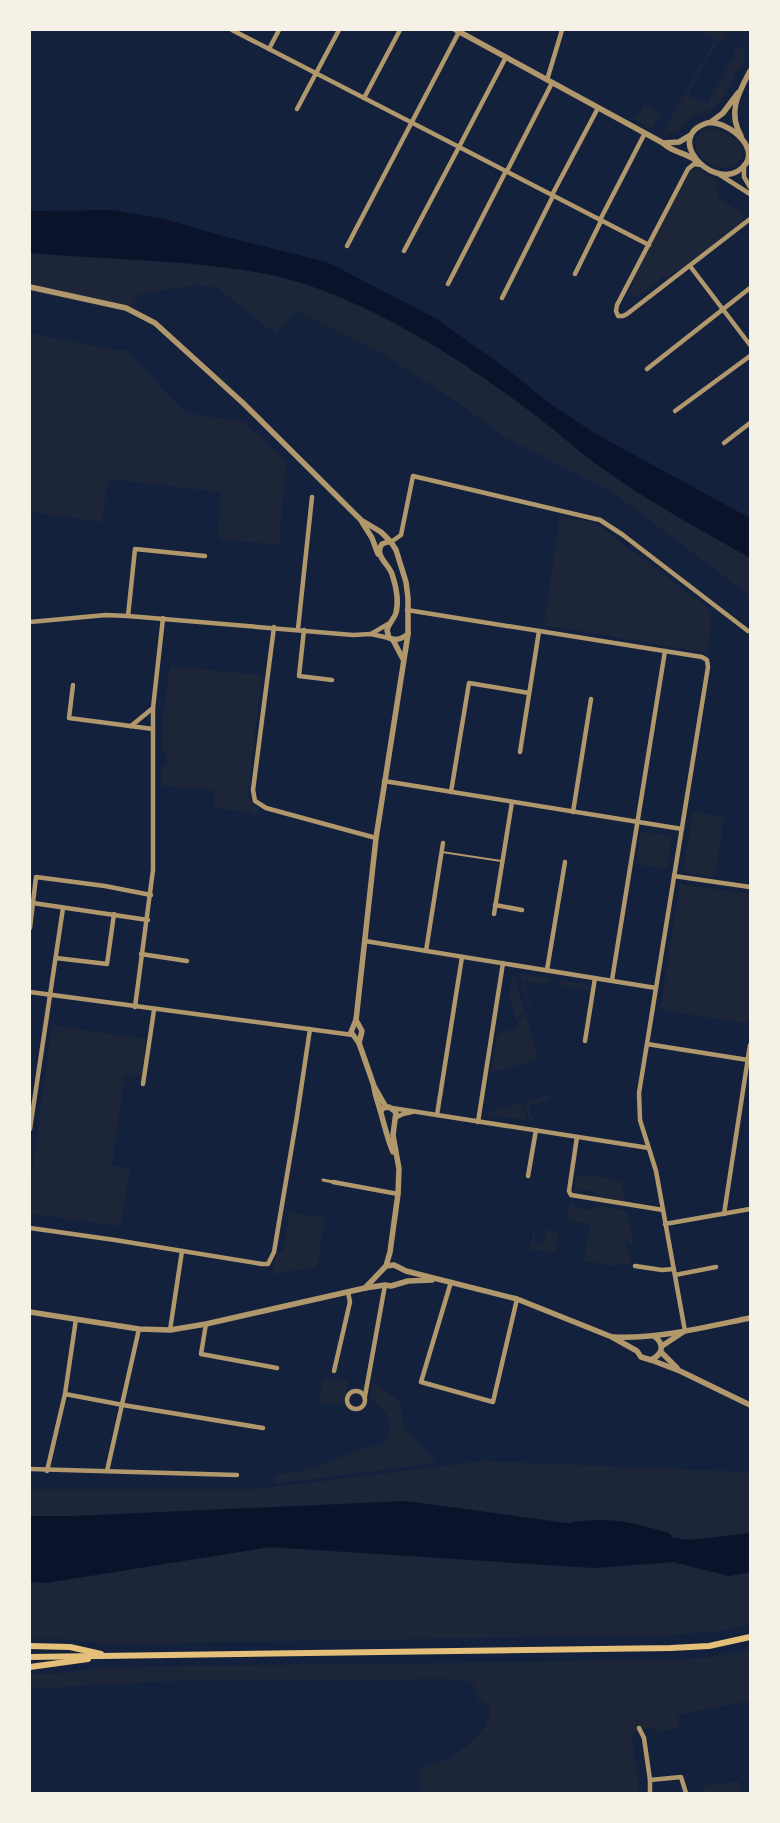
<svg xmlns="http://www.w3.org/2000/svg" width="780" height="1823" font-family="Mulish,sans-serif">
  <style>
    .green { fill: #1d2539 }
    .water { fill: #0b132b }
    .lines { fill: none; stroke-linecap: round; stroke-linejoin: round }
    .river { stroke: #0b132b; stroke-width: 14 }
    .service { stroke: #b1986c; stroke-width: 2 }
    .pedestrian { stroke: #b1986c; stroke-width: 3 }
    .minor { stroke: #b1986c; stroke-width: 4.5 }
    .tertiary { stroke: #b1986c; stroke-width: 5.5 }
    .secondary { stroke: #e5c07b; stroke-width: 6 }
  </style>
  <rect width="100%" height="100%" fill="#14213d"/>
  <g class="green">
    <polygon points="698,30 729,30 722,43 717,41 688,95 707,104 736,51 731,47 735,46 744,50 746,57 741,66 735,72 733,80 720,103 711,110 693,116 679,130 669,133 666,136 662,135 715,39"/>
    <polygon points="645,103 661,113 652,129 635,120"/>
    <path d="M713,128C730,132 757,150 734,166C708,177 674,134 713,128Z"/>
    <polygon points="697,169 715,179 719,199 741,212 744,221 681,271 679,269 669,276 669,279 663,276 635,298 630,291 635,282 633,280 689,171"/>
    <path d="M30,253C88,258 145,259 203,265C238,269 272,273 305,284C390,313 468,364 539,418C560,434 580,453 602,468C648,502 700,529 750,558V596L615,494L505,437L455,401L383,354L296,311L276,334L218,288L197,285L140,294L127,312L30,291Z"/>
    <polygon points="30,333 113,350 126,350 186,413 244,422 286,462 279,545 218,539 221,492 108,479 102,522 30,512"/>
    <polygon points="560,516 596,524 712,611 708,653 544,625"/>
    <polygon points="170,666 262,675 248,791 249,799 258,810 255,817 248,812 215,808 214,790 162,786 162,767 168,765 165,751 162,752 163,715"/>
    <polygon points="693,811 724,817 715,877 683,872"/>
    <polygon points="641,831 672,836 667,869 636,864"/>
    <polygon points="680,884 750,894 750,1019 745,1023 660,1010"/>
    <polygon points="519,973 553,979 547,984 524,981 530,1004 528,1006"/>
    <polygon points="512,977 515,978 524,1011 516,1020 509,995"/>
    <polygon points="558,980 589,985 589,991 562,986"/>
    <polygon points="525,1013 538,1059 491,1073 497,1034 518,1028 517,1023"/>
    <polygon points="52,1025 146,1039 141,1076 125,1074 112,1165 130,1169 121,1226 30,1214 30,1186"/>
    <polygon points="548,1096 550,1100 529,1106 534,1122 531,1121 524,1103"/>
    <polygon points="522,1103 525,1113 525,1120 484,1114"/>
    <polygon points="576,1175 600,1177 621,1182 625,1202 595,1195 595,1192 579,1189 578,1194 576,1193 573,1189 575,1187"/>
    <polygon points="570,1202 574,1203 574,1207 591,1210 592,1208 599,1209 599,1206 627,1211 634,1249 631,1244 626,1240 625,1245 628,1248 632,1262 628,1264 619,1263 618,1267 584,1261 590,1224 567,1220"/>
    <polygon points="290,1212 325,1218 317,1267 273,1274 277,1252 283,1252"/>
    <polygon points="534,1228 536,1229 534,1243 544,1245 546,1230 558,1232 555,1253 530,1249"/>
    <polygon points="323,1379 348,1380 343,1403 319,1403"/>
    <path d="M372,1383L400,1401L404,1428L437,1463L274,1484L275,1474L298,1472L318,1466L355,1451L383,1444C395,1422 390,1413 370,1399Z"/>
    <polygon points="483,1461 750,1472 750,1533 690,1540 406,1501 75,1516 30,1516 30,1489 258,1489"/>
    <polygon points="270,1547 595,1568 673,1562 729,1576 750,1572 750,1624 722,1631 673,1635 109,1644 62,1639 30,1639 30,1582 46,1583"/>
    <path d="M750,1649V1701L677,1715L679,1728L655,1732L654,1728L645,1729L631,1734L640,1793H421L418,1772C425,1763 437,1764 446,1759C464,1750 493,1728 490,1706L478,1699L473,1684L466,1680L446,1679L170,1681L30,1689V1674L65,1673L106,1667L668,1660L712,1657Z"/>
    <polygon points="739,1781 741,1793 704,1793 702,1786"/>
  </g>
  <g class="water">
    <path d="M114,210L164,219L230,238L327,262L435,318L504,367L552,405L596,434L750,518V558C700,529 648,502 602,468C580,453 560,434 539,418C468,364 390,313 305,284C272,273 238,269 203,265C145,259 88,258 30,253V211Z"/>
    <polygon points="406,1501 690,1540 750,1533 750,1572 729,1576 673,1562 595,1568 270,1547 46,1583 30,1582 30,1516 75,1516"/>
  </g>
  <g class="lines">
    <path class="river" d="M575,1529C611,1524 630,1529 665,1539"/>
    <polyline class="service" points="442,852 501,861"/>
    <polyline class="pedestrian" points="323,1180 333,1182"/>
    <g class="minor">
      <polyline points="232,30 649,245"/>
      <polyline points="269,49 279,30"/>
      <polyline points="547,80 562,30"/>
      <polyline points="364,98 400,30"/>
      <polyline points="297,109 339,30"/>
      <polyline points="459,147 506,57"/>
      <polyline points="701,165 694,164 688,169 617,305 616,311 618,316 623,316 627,314 750,219"/>
      <polyline points="744,165 744,177 750,187"/>
      <polyline points="507,171 552,83"/>
      <polyline points="717,173 750,194"/>
      <polyline points="552,195 598,108"/>
      <polyline points="600,220 645,133"/>
      <polyline points="347,246 460,30"/>
      <polyline points="404,251 459,147"/>
      <polyline points="690,266 750,345"/>
      <polyline points="575,274 601,221"/>
      <polyline points="448,284 506,171"/>
      <polyline points="502,298 553,196"/>
      <polyline points="647,369 750,288"/>
      <polyline points="675,411 750,356"/>
      <polyline points="724,443 750,423"/>
      <polyline points="391,542 401,535 413,476 600,520 623,535 748,631"/>
      <polyline points="407,610 702,657 707,660 708,667 639,1093 640,1120 656,1171 685,1331"/>
      <polyline points="128,616 135,549 205,556"/>
      <polyline points="30,622 106,615 128,616 353,635 371,634 389,638"/>
      <polyline points="274,627 253,790 255,801 266,808 376,838"/>
      <polyline points="298,629 312,497"/>
      <polyline points="304,630 299,676 332,680"/>
      <polyline points="371,634 388,624"/>
      <polyline points="73,685 69,718 153,729"/>
      <polyline points="131,726 153,708"/>
      <polyline points="520,752 539,631"/>
      <polyline points="384,781 682,829"/>
      <polyline points="451,792 469,683 529,693"/>
      <polyline points="573,812 591,699"/>
      <polyline points="674,876 750,887"/>
      <polyline points="33,903 148,920"/>
      <polyline points="495,905 522,910"/>
      <polyline points="494,914 512,802"/>
      <polyline points="30,928 36,877 105,886 151,895"/>
      <polyline points="365,941 656,988"/>
      <polyline points="426,951 443,843"/>
      <polyline points="141,954 187,961"/>
      <polyline points="56,958 107,964 114,914"/>
      <polyline points="547,970 565,862"/>
      <polyline points="612,980 665,651"/>
      <polyline points="30,992 353,1035"/>
      <polyline points="135,1007 153,870 153,708 163,618"/>
      <polyline points="585,1041 595,978"/>
      <polyline points="647,1044 748,1060"/>
      <polyline points="143,1084 154,1010"/>
      <polyline points="392,1108 649,1148"/>
      <polyline points="437,1115 462,957"/>
      <polyline points="395,1118 403,1114 412,1112"/>
      <polyline points="478,1122 503,963"/>
      <polyline points="30,1129 63,908"/>
      <polyline points="577,1137 569,1191 571,1195 663,1210"/>
      <polyline points="528,1176 536,1130"/>
      <polyline points="333,1182 398,1194"/>
      <polyline points="724,1214 750,1045"/>
      <polyline points="665,1224 750,1209"/>
      <polyline points="30,1228 115,1240 262,1264 268,1264 274,1252 297,1116 310,1029"/>
      <polyline points="635,1266 662,1270 674,1269"/>
      <polyline points="675,1275 716,1267"/>
      <polyline points="451,1282 421,1382 493,1402 517,1299"/>
      <polyline points="206,1324 201,1354 277,1368"/>
      <polyline points="170,1330 182,1251"/>
      <polyline points="334,1371 350,1302 348,1292"/>
      <circle cx="356" cy="1400" r="9"/>
      <polyline points="65,1394 123,1405 263,1428"/>
      <polyline points="365,1396 385,1285"/>
      <polyline points="30,1469 237,1475"/>
      <polyline points="47,1471 65,1394 76,1319"/>
      <polyline points="107,1471 139,1329"/>
      <polyline points="639,1728 644,1738 650,1780"/>
      <polyline points="650,1793 650,1780 681,1777 686,1793"/>
    </g>
    <g class="tertiary">
      <path d="M456,30L663,143C673,153 685,152 695,160"/>
      <polyline points="711,122 723,113 738,93"/>
      <path d="M707,123C730,120 767,153 738,171C710,188 664,137 707,123Z"/>
      <path d="M741,136C727,112 739,92 750,71"/>
      <polyline points="663,143 679,142 691,135"/>
      <polyline points="30,287 126,308 155,323 243,403 361,520 381,532 391,542"/>
      <polyline points="362,522 372,538 378,554"/>
      <path d="M388,542H391L396,550L406,582L408,598V634C402,639 396,641 389,638L387,630C389,623 394,619 396,613C399,601 396,586 392,574C388,563 374,556 382,544Z"/>
      <polyline points="393,640 403,659"/>
      <polyline points="356,1020 362,1031 359,1043"/>
      <path d="M374,1087C375,1096 378,1102 380,1110C384,1123 387,1138 393,1152"/>
      <polyline points="386,1107 374,1086 359,1043 351,1032 356,1020 376,838 408,634"/>
      <polyline points="381,1111 383,1108 389,1107 396,1112 393,1135 399,1169 398,1194 390,1252 386,1266"/>
      <polyline points="365,1288 386,1266 394,1265 406,1271 517,1299 612,1337 637,1351 641,1357 651,1360 680,1371 750,1405"/>
      <polyline points="30,1312 139,1329 170,1330 206,1324 365,1288 385,1285 391,1286 408,1281 432,1280"/>
      <path d="M614,1337C658,1339 706,1327 750,1318"/>
      <polyline points="662,1346 683,1332"/>
      <polyline points="661,1352 677,1368"/>
      <path d="M651,1360C663,1354 665,1344 654,1336"/>
    </g>
    <g class="secondary">
      <polyline points="30,1646 70,1647 101,1654"/>
      <polyline points="30,1657 671,1648 709,1646 750,1637"/>
      <polyline points="30,1667 88,1659"/>
    </g>
  </g>
  <rect width="780" height="1823" fill="none" stroke="#f6f1e7" stroke-width="62"/>
</svg>
